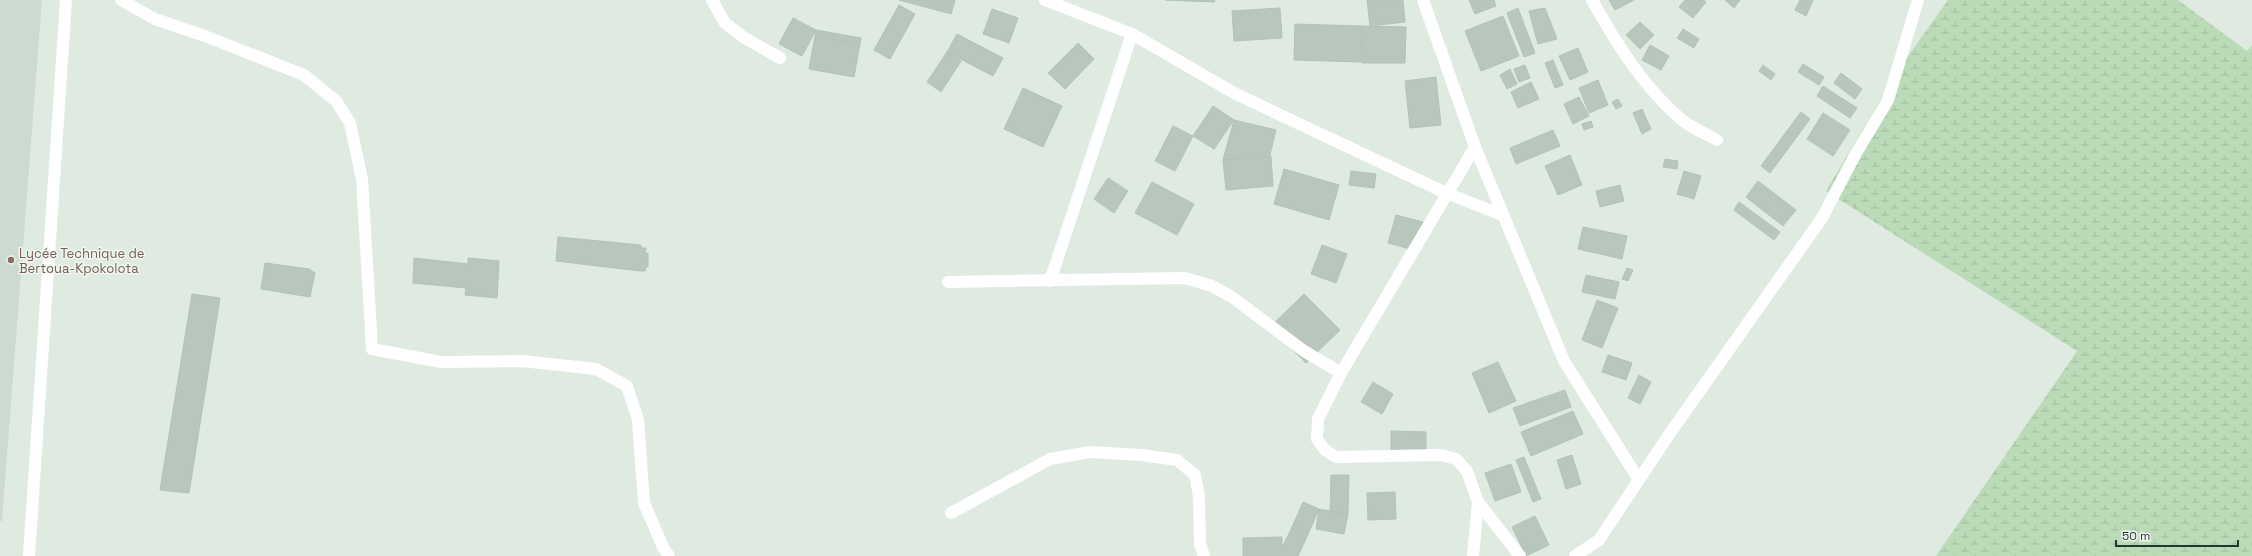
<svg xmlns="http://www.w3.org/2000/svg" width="2252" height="556" font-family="'Space Grotesk',sans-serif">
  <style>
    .built { fill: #cddad0 }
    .wetland { fill: url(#wetland-marsh) }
    .building { fill: #b8c7bc; stroke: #b2c3b6 }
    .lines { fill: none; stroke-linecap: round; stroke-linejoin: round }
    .minor { stroke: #fff; stroke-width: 12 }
    .education-dot { fill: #8d6e63; stroke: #eff7f0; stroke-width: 1.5 }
    .labels { text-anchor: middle; stroke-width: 3; stroke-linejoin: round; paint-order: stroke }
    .education-label { font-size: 13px; fill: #785e54; stroke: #eff7f0; text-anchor: start }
  </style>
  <defs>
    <pattern id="wetland-marsh" width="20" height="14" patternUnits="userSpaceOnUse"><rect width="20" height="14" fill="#bbdbb8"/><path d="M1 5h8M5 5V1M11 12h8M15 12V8" fill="none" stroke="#a0bd9e"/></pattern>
  </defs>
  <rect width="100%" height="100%" fill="#dfeae1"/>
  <polygon class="built" points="0,0 42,0 2,521 0,521"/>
  <polygon class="wetland" points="1948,0 2178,0 2247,51 2252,45 2252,556 1936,556 2077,351 1826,191 1901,66"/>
  <g class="building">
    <polygon points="899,0 955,0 951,14"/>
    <polygon points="1165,0 1215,0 1214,2"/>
    <polygon points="1367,0 1403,0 1405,22 1370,26"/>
    <polygon points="1469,0 1494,0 1496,6 1475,14"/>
    <polygon points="1609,0 1634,0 1615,10"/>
    <polygon points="1685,0 1703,0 1706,2 1693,18 1679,7"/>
    <polygon points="1725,0 1740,0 1734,8"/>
    <polygon points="1800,0 1813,0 1806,16 1795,10"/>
    <polygon points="899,5 915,14 890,59 874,50"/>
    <polygon points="1280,8 1282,38 1234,41 1232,11"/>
    <polygon points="1518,8 1535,53 1524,57 1507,13"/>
    <polygon points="1545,8 1557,39 1538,44 1529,11"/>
    <polygon points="992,9 1018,18 1009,43 983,34"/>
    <polygon points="1503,16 1519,56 1481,71 1465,31"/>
    <polygon points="793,18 816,30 802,56 779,44"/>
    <polygon points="1640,22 1654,35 1640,49 1626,35"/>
    <polygon points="1295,24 1362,26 1361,62 1294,60"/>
    <polygon points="1362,26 1406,27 1405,63 1362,63"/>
    <polygon points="1683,29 1699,39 1694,48 1677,38"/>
    <polygon points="816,30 861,38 860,44 815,36"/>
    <polygon points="957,34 1003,58 993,76 947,52"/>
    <polygon points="815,36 860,44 854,77 809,69"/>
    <polygon points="1078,43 1094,59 1065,89 1048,73"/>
    <polygon points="1650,45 1669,56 1661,70 1642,60"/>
    <polygon points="1578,48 1588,72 1570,80 1559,56"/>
    <polygon points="947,52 961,61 941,92 927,82"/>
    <polygon points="1553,60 1563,85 1555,88 1545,63"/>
    <polygon points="1803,64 1824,77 1819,85 1798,72"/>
    <polygon points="1525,65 1530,78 1519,82 1514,69"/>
    <polygon points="1763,65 1775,74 1771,80 1759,71"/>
    <polygon points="1510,69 1517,84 1507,89 1500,75"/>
    <polygon points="1841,73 1862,89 1855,99 1834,83"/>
    <polygon points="1436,77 1441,125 1410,128 1405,81"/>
    <polygon points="1598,80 1608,105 1589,113 1579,88"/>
    <polygon points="1531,82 1539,99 1518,108 1511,92"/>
    <polygon points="1823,86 1857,108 1850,118 1817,96"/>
    <polygon points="1023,88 1062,106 1043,147 1004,129"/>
    <polygon points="1579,97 1589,116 1573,124 1564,104"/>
    <polygon points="1618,99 1622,106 1616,109 1612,102"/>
    <polygon points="1213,106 1234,120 1214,149 1193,136"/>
    <polygon points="1642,109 1651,129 1642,134 1633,113"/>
    <polygon points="1801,112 1810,119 1770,173 1761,166"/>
    <polygon points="1823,113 1850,130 1833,156 1807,139"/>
    <polygon points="1234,120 1276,130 1266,171 1223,160"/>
    <polygon points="1591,121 1593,127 1584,130 1582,124"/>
    <polygon points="1173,126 1193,136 1175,171 1155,161"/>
    <polygon points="1553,130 1560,146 1516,164 1510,148"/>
    <polygon points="1570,155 1582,185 1558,195 1545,166"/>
    <polygon points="1271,156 1273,186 1226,190 1223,160"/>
    <polygon points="1665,159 1678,161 1677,169 1663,167"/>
    <polygon points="1284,169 1339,185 1329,220 1274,204"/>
    <polygon points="1351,171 1376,174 1374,188 1349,185"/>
    <polygon points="1684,171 1701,176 1694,199 1677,194"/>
    <polygon points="1108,178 1128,191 1114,213 1094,199"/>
    <polygon points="1758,181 1796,210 1783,226 1746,197"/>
    <polygon points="1152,182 1194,204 1177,235 1135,213"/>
    <polygon points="1620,185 1624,201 1600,207 1596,191"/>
    <polygon points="1739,202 1780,232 1774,240 1734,210"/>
    <polygon points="1396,215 1423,222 1414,250 1388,243"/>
    <polygon points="1583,227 1627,236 1622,259 1578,249"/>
    <polygon points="558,237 641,245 641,248 646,248 645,254 648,253 648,267 646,267 645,271 640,271 556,261"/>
    <polygon points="1322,245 1347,254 1336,283 1311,274"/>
    <polygon points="414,258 468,264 468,258 499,261 497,298 465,295 466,288 413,283"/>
    <polygon points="265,263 309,269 315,273 310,297 261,289"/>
    <polygon points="1627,268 1633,270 1628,281 1622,279"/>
    <polygon points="1586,275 1619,282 1615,299 1582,292"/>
    <polygon points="192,294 220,298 189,493 160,490"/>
    <polygon points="1304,294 1340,330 1306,363 1270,327"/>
    <polygon points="1597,300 1618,308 1602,348 1582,340"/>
    <polygon points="1608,355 1632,363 1626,380 1602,372"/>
    <polygon points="1498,362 1516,401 1489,413 1472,373"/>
    <polygon points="1639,375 1651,382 1640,404 1628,398"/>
    <polygon points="1373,382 1393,394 1382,414 1361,402"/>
    <polygon points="1565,390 1571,407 1520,426 1513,408"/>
    <polygon points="1573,411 1583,434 1531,456 1521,432"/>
    <polygon points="1391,431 1426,432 1426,452 1391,451"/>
    <polygon points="1572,455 1581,484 1566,489 1557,460"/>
    <polygon points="1524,457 1541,499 1533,502 1516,460"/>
    <polygon points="1511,464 1521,492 1495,501 1485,473"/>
    <polygon points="1331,475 1349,475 1348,514 1330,514"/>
    <polygon points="1395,492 1396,519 1368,520 1367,493"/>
    <polygon points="1303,502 1319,509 1309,532 1293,525"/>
    <polygon points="1319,509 1348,514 1344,534 1316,529"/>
    <polygon points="1535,516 1549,545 1526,556 1512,527"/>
    <polygon points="1293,525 1309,532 1298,556 1278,556"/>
    <polygon points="1282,537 1282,556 1243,556 1243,538"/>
  </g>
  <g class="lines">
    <g class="minor">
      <polyline points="121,0 155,19 205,36 304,75 336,101 350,123 362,179 372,349 441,362 522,361 596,369 627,386 638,420 644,503 663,547 669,556"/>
      <polyline points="712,0 725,23 743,37 780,58"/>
      <polyline points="1045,0 1132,34 1236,94 1446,193 1502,215"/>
      <polyline points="1423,0 1475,147 1564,361 1639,480"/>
      <path d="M1592,0C1616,43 1644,88 1682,120C1692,128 1706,134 1717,140"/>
      <polyline points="1475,147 1341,373 1318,419 1317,439 1325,450 1336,457 1441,455 1456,459 1467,471 1478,502 1520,556"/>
      <polyline points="1050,281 1132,34"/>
      <polyline points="948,282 1185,278 1212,286 1232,297 1304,351 1341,373"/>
      <polyline points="951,513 1050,459 1090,452 1141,455 1177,460 1195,475 1199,496 1200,544 1204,556"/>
      <polyline points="29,556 66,0"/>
      <polyline points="1473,556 1478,502"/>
      <polyline points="1575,556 1599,540 1668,436 1822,218 1855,155 1888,100 1918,0"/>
    </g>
  </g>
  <circle class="education-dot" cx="11" cy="260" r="4"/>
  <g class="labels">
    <g class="education-label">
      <text x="19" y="258">Lycée Technique de<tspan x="19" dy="15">Bertoua-Kpokolota</tspan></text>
    </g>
  </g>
  <path d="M2116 540v6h122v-6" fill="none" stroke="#21392a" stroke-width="2"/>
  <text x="2122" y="540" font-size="12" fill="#21392a" stroke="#eff7f0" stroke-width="3" paint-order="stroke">50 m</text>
</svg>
